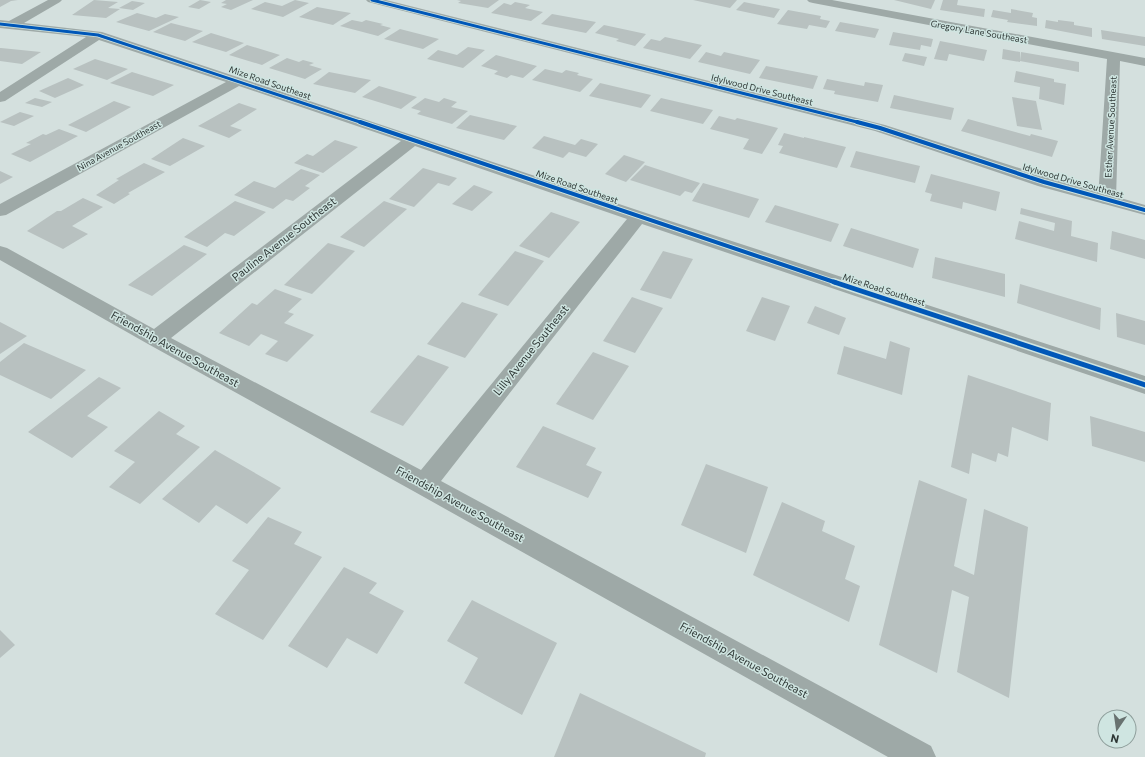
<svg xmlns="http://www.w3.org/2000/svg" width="1145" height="757" font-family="Commissioner,sans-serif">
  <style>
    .building { fill: #b8c1c0 }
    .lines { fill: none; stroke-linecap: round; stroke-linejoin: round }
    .minor { fill: #9ea9a7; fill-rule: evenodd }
    .tertiary { fill: #9ea9a7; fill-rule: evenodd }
    .cycleway-far2-casing { stroke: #cfe5e1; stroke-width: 4.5 }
    .cycleway-far1-casing { stroke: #cfe5e1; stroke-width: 6 }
    .cycleway-casing { stroke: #cfe5e1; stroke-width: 8 }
    .cycleway-far2 { stroke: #0057b8; stroke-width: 3 }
    .cycleway-far1 { stroke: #0057b8; stroke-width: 4 }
    .cycleway { stroke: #0057b8; stroke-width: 5 }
    .labels { text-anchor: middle; stroke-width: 3; stroke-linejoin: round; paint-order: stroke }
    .far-street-label { font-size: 9px; fill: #2e3735; stroke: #cfe5e1 }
    .street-label { font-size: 11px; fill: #2e3735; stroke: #cfe5e1 }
  </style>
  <rect width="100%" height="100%" fill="#d4e0de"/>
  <g class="building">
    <polygon points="0,0 18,0 11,1 0,7"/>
    <polygon points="94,0 118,2 108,8 120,9 106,18 72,15"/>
    <polygon points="200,0 211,2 199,9 188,7"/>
    <polygon points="226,0 253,0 231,10 221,7 227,4 221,3"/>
    <polygon points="295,0 309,3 283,17 251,9 265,2 282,6"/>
    <polygon points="457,0 499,0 488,8 458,3 461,1"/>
    <polygon points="693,0 737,0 730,8"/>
    <polygon points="894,0 935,0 931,9"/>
    <polygon points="943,0 958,0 957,5 985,9 984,17 940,10"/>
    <polygon points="132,1 145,3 133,10 119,8"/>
    <polygon points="515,2 530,5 525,8 543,12 531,21 491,13 504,3 511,5"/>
    <polygon points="744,2 780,9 774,18 736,10"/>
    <polygon points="317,7 339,11 351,13 333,25 299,17"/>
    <polygon points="1011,9 1033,13 1032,17 1037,18 1037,26 1007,22 1008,20 991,17 993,10 1011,13"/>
    <polygon points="788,10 821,16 820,19 830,21 826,28 809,25 807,29 777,24"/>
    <polygon points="137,13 156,18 165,14 179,17 149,31 116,22"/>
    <polygon points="552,14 596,22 586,33 541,24"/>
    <polygon points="352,20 362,22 366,20 383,24 380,25 391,28 378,36 340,26"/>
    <polygon points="1046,20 1058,22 1058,20 1074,22 1074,25 1092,28 1092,37 1045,28"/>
    <polygon points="840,22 879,29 875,38 835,31"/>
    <polygon points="171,23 203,31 185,41 153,32"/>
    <polygon points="604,25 646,34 635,46 616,41 619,39 595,33"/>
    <polygon points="400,29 439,39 423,49 384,39"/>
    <polygon points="1101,30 1145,37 1145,46 1102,39"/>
    <polygon points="893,32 933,39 931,47 921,45 920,50 889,45"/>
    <polygon points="211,33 244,43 226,52 192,42"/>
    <polygon points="665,37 702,45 690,59 643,48 651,39 660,41"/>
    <polygon points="940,41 987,50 984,61 949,54 947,61 934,59"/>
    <polygon points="247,45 280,55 262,65 229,55"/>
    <polygon points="468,47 485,50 463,68 427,59 438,50 457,55"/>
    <polygon points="0,48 1,48 41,52 22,64 0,61"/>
    <polygon points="1003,49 1020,52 1020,62 1002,59"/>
    <polygon points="706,52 721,56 724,52 760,60 750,74 698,62"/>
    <polygon points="1021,52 1079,62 1079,72 1020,61"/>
    <polygon points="905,53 927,57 924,66 902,61"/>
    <polygon points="496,55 537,66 523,78 511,75 507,78 494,74 498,71 481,66"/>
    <polygon points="287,58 299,62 303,60 314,63 309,65 322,69 305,79 269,68"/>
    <polygon points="95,59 128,69 107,80 73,69"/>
    <polygon points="766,66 818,76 813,89 759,78"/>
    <polygon points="545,69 562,73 566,70 579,73 577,75 593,79 580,92 532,80"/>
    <polygon points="1016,71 1054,79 1054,82 1066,84 1064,105 1039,99 1040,87 1014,82"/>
    <polygon points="132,72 174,85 153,96 110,83"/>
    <polygon points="329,72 371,80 355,93 313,84"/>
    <polygon points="68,78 84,85 55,98 39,91"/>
    <polygon points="827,79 864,86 865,82 883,85 878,102 834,94 835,91 823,89"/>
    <polygon points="600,83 651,95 641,108 589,96"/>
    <polygon points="379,86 417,97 401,109 362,97"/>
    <polygon points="894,95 954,108 951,120 890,108"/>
    <polygon points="1012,97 1036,101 1042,130 1017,126"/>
    <polygon points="35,98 52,102 42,107 25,103"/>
    <polygon points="425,98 439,102 444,98 457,102 451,107 468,111 452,124 417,114 421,111 411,108"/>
    <polygon points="661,98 713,110 703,124 650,111"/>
    <polygon points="114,101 131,107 86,132 68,125"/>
    <polygon points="239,103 257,109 230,126 242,130 229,138 198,126"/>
    <polygon points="20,112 34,116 14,126 0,122"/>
    <polygon points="470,115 517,126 504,140 456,128"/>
    <polygon points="719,116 735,120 737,118 778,128 762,154 743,149 749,139 710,129"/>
    <polygon points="968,119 1030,136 1031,134 1058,141 1052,157 961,131"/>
    <polygon points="59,129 78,136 30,162 11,154 31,144 26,143 43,134 46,135"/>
    <polygon points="784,133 804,138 804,137 846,147 837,168 779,153 783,146 778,145"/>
    <polygon points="544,136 575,145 581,139 598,144 586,157 569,152 563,158 532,148"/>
    <polygon points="183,138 205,146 170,166 151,159"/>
    <polygon points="335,140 358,147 323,173 294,163 307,154 313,156"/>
    <polygon points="856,151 920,166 915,183 850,167"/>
    <polygon points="624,155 645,162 626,182 605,174"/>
    <polygon points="144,163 165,172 128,193 130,194 114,204 96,195 119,180 116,179"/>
    <polygon points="645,165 700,183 692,193 685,191 680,196 630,180"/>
    <polygon points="423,168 457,178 449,186 438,183 414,207 389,199"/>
    <polygon points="301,169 320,175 305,186 310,188 293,201 286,199 273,209 234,195 254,181 275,188"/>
    <polygon points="0,171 13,177 0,184"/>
    <polygon points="931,174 1000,192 996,211 963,202 962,209 930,201 932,194 925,192"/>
    <polygon points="703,183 759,199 749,218 692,201"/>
    <polygon points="474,185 493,192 472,211 452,204"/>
    <polygon points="83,198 103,207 72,226 88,234 63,249 27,231 57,211 61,211"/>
    <polygon points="235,201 266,212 234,236 225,233 207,247 184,237"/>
    <polygon points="384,201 407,209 364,247 340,237"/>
    <polygon points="775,205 839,224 831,242 765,222"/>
    <polygon points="1021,208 1072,221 1071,236 1098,243 1097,262 1015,239 1019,221 1054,231 1055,223 1020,214"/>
    <polygon points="551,212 580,222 549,258 519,246"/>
    <polygon points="851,228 919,249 913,268 843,246"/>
    <polygon points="1112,231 1145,240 1145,259 1110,249"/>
    <polygon points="328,243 355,251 312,294 284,285"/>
    <polygon points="184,245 207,254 152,296 128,285"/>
    <polygon points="515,251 544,261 508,306 478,295"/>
    <polygon points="663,251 693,259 671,299 640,290"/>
    <polygon points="935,257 1005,274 1005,297 932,278"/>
    <polygon points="1020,284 1101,308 1100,330 1017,303"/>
    <polygon points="275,289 302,299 288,312 294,314 284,323 314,335 287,362 265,354 278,341 261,334 249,346 219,333 252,303 257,305"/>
    <polygon points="632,297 663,308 635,353 603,341"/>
    <polygon points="762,297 790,306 775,341 746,331"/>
    <polygon points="462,302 498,314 465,358 427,344"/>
    <polygon points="815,306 846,318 839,335 807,323"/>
    <polygon points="1116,313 1145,321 1145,345 1117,337"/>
    <polygon points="0,322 27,336 0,354"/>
    <polygon points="890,341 910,348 902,395 837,374 844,346 886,359"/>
    <polygon points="24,343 86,370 51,399 0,375 0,362"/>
    <polygon points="593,352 629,366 593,420 556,404"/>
    <polygon points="418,355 449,367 403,426 370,412"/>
    <polygon points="968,375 1051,403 1048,441 1012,427 1008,457 998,453 996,462 972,453 969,474 951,467"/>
    <polygon points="99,377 121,388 87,416 108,427 72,458 28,432"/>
    <polygon points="159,411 185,426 176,434 200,447 140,504 109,487 135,462 114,451"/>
    <polygon points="1090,416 1145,432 1145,462 1092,446"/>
    <polygon points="543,426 596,448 586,465 602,472 588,498 516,467"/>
    <polygon points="215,450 281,488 247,524 216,505 199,523 162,499"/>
    <polygon points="706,464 768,487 746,553 681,525"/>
    <polygon points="919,480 967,499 954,566 974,575 984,509 1028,527 1009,698 957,672 969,597 952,590 937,673 879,645"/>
    <polygon points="782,502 825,521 822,531 855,546 845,579 860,586 849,622 753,575"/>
    <polygon points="268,517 302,532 294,544 322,557 263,640 215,614 249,570 232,561"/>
    <polygon points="344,567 377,583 369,593 404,611 377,654 347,638 327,668 288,646"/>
    <polygon points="472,600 557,643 522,715 464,683 478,658 447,641"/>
    <polygon points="0,630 15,645 0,658"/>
    <polygon points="580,693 706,753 705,757 554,757"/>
  </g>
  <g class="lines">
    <g class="minor">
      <path d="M48,0H62L60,2L24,23L102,32L661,218L1145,376V394L642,224L441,481L931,746L936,757H888L415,492L148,344L0,260V246L7,248L154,329L401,141L239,86L6,215L0,216V204L226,82L99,40L5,101L0,102V92L86,37L0,28V20L9,21ZM415,146L627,219L421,470L171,338Z"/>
      <polygon points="807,0 832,0 1145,58 1145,66 1120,61 1116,199 1113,203 1107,204 1101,203 1098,199 1107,59 813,3 809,2"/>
    </g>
    <polygon class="tertiary" points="366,0 386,0 885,125 1050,178 1145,205 1145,215 1038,186 875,131 368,2"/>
    <defs>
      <g id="cycleway-far2">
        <polyline points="372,0 861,123"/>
        <polyline points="0,24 98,35 363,123"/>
      </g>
      <g id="cycleway-far1">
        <polyline points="360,122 837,283"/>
        <polyline points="857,122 880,128 1044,182 1145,210"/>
      </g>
      <polyline id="cycleway" points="834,282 1145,385"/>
    </defs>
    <use href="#cycleway-far2" class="cycleway-far2-casing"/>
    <use href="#cycleway-far1" class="cycleway-far1-casing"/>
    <use href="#cycleway" class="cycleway-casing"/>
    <use href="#cycleway-far2" class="cycleway-far2"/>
    <use href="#cycleway-far1" class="cycleway-far1"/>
    <use href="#cycleway" class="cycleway"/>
  </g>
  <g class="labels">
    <g class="far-street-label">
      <text transform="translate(979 32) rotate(10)" y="3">Gregory Lane Southeast</text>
      <text transform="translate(270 83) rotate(19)" y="3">Mize Road Southeast</text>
      <text transform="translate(762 90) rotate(14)" y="3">Idylwood Drive Southeast</text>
      <text transform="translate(1111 127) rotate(-87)" y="3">Esther Avenue Southeast</text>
      <text transform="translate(119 146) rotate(-29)" y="3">Nina Avenue Southeast</text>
      <text transform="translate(1073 181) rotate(16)" y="3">Idylwood Drive Southeast</text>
      <text transform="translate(577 187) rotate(19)" y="3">Mize Road Southeast</text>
      <text transform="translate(884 290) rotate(18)" y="3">Mize Road Southeast</text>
    </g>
    <g class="street-label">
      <text transform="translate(284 239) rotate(-38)" y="4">Pauline Avenue Southeast</text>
      <text transform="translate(175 349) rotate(29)" y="4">Friendship Avenue Southeast</text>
      <text transform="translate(531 350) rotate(-51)" y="4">Lilly Avenue Southeast</text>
      <text transform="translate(460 504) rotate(29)" y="4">Friendship Avenue Southeast</text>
      <text transform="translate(744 660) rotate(29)" y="4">Friendship Avenue Southeast</text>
    </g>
  </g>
  <g transform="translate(1117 729) rotate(193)"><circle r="19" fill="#cfe5e1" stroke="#8f9f9c"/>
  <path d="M0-3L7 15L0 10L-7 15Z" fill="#687270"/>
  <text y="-6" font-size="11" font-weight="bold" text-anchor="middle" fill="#2e3735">N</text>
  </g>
</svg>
